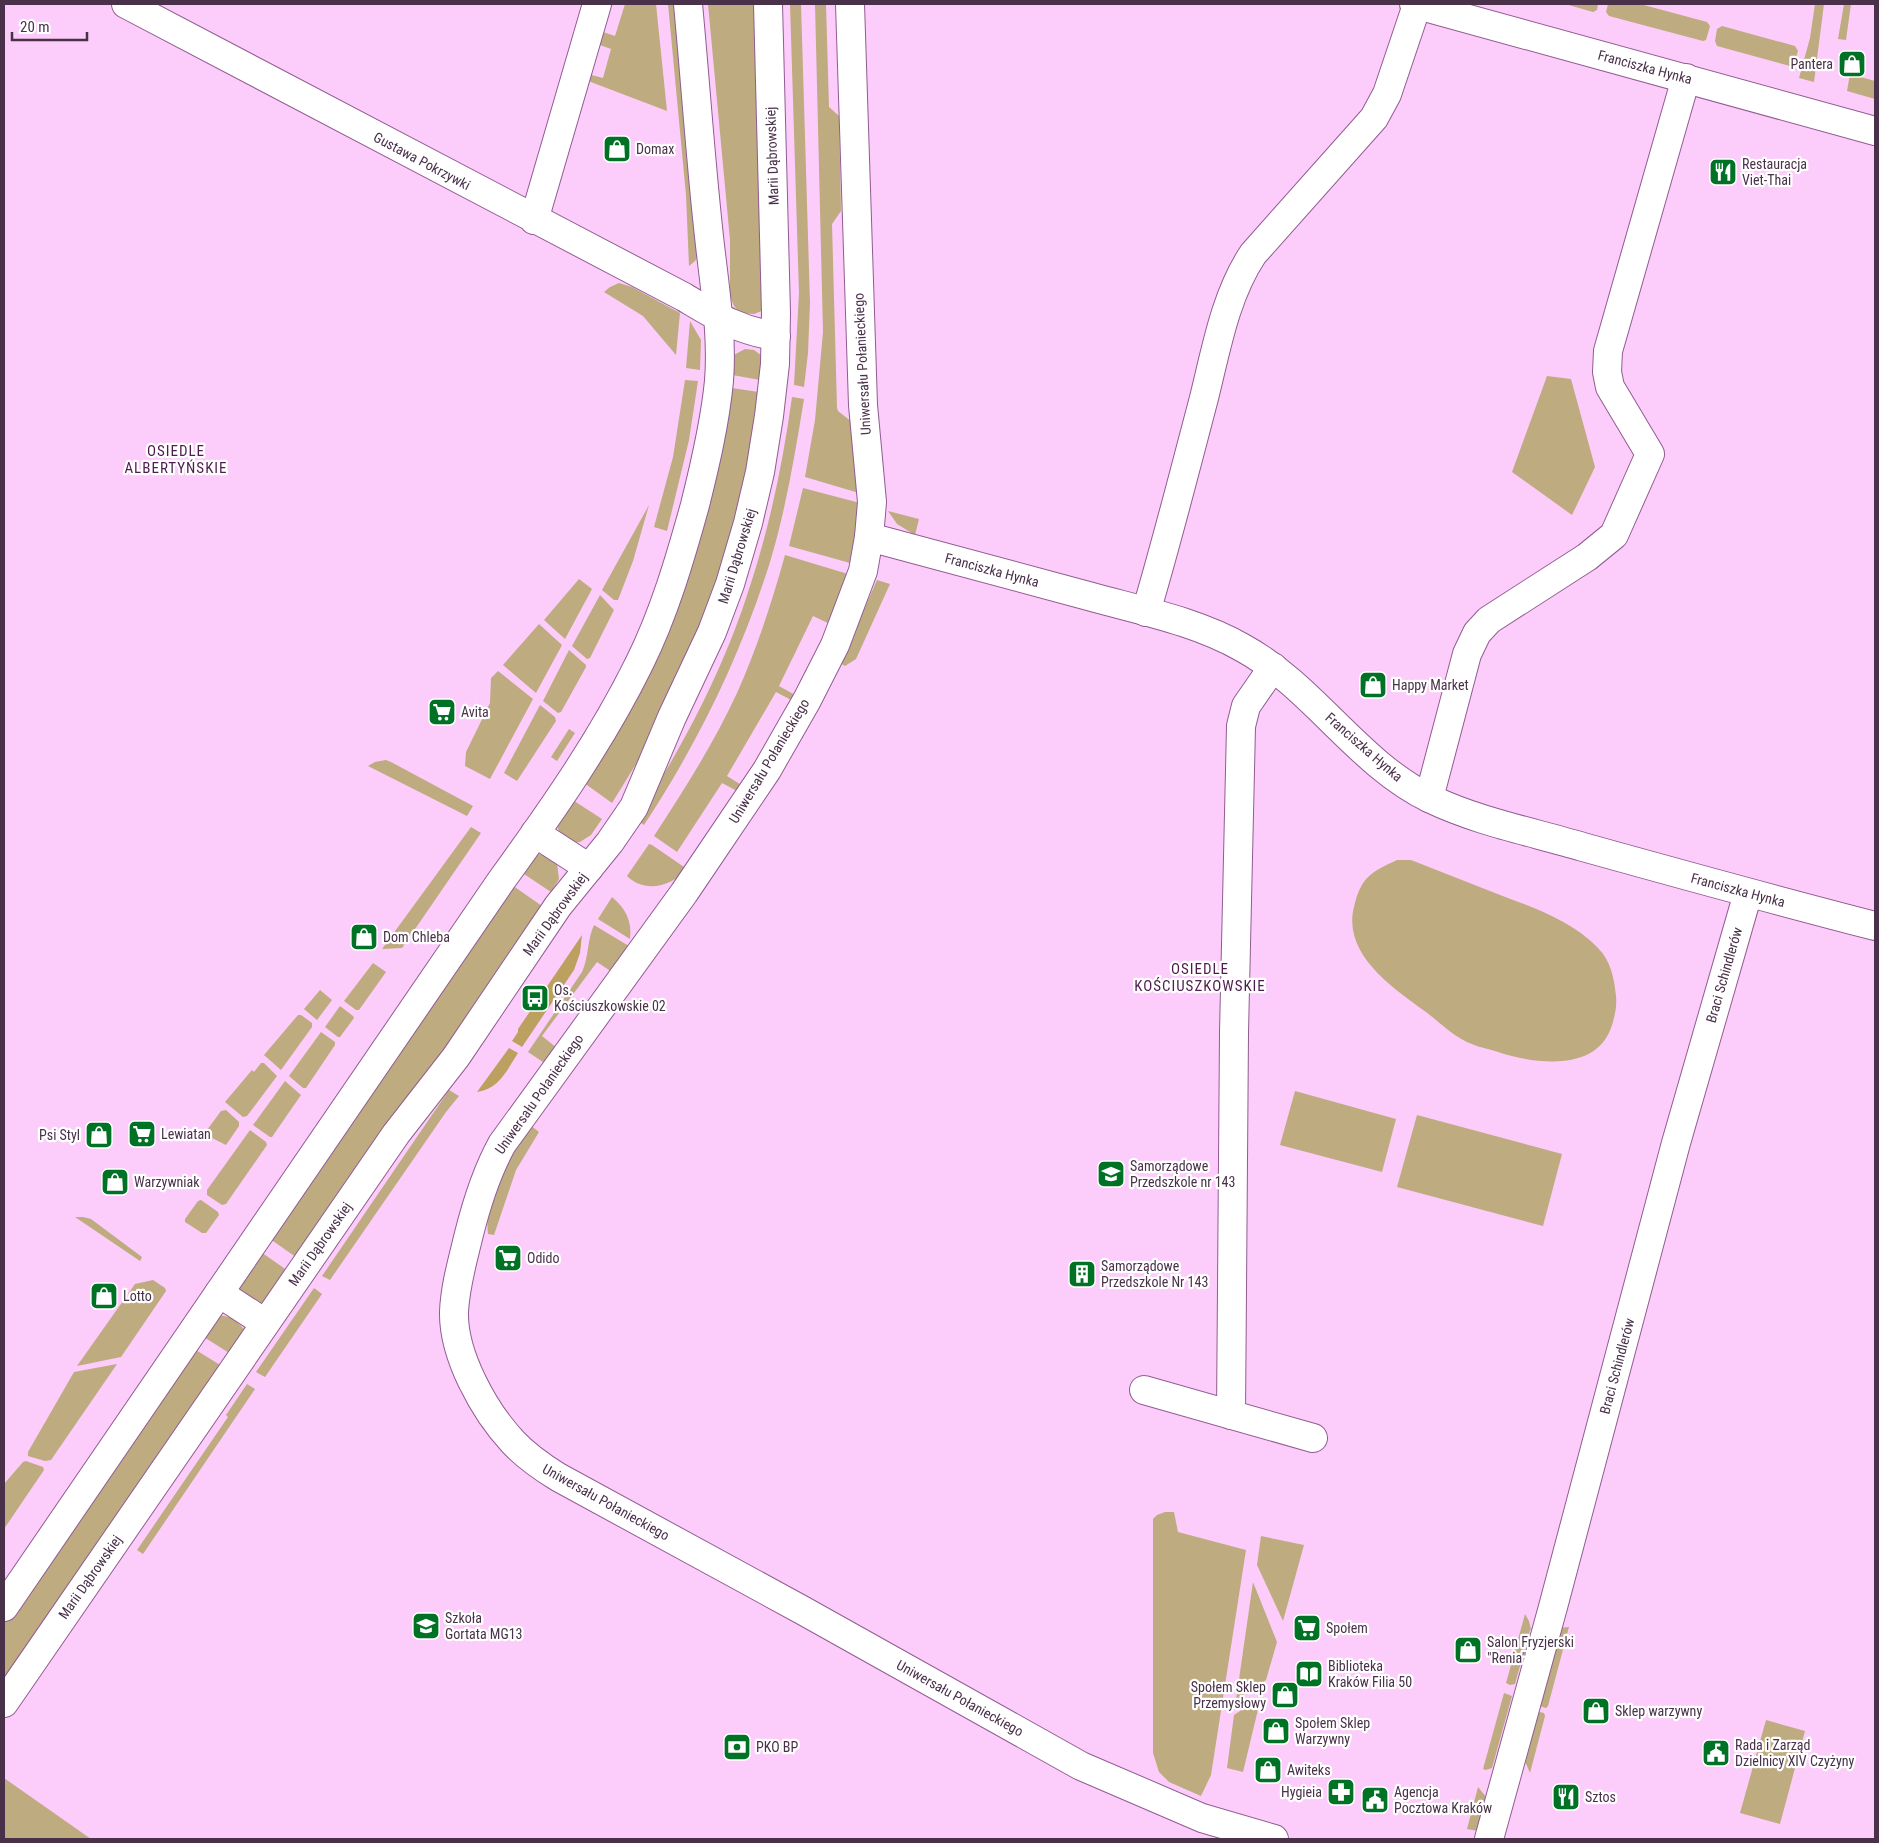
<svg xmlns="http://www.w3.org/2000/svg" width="1879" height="1843" font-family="'Roboto Condensed',sans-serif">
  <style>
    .green { fill: #beab7f }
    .forest { fill: #bba060 }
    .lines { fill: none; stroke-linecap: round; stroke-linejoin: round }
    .minor-casing { stroke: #915c91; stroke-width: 30 }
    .minor { stroke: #fff; stroke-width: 28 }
    .labels { text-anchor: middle; stroke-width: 4.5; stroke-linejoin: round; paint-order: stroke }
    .poi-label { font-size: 14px; fill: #493149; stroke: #fff; text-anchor: start }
    .street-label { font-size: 14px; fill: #493149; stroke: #fff }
    .neighbourhood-label { font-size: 15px; letter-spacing: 1px; fill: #4d1d4e; stroke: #fff }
  </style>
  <rect width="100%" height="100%" fill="#fccdfb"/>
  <g class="green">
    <polygon points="625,4 656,4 667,111 583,79 584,73 603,78 611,49 600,45 603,32 615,36"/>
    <polygon points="668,4 680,4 700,253 695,261 689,266 686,195"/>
    <polygon points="708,4 762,4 764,310 754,314 740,313 734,306 730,296 730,240"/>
    <polygon points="790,4 801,4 810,303 808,353 804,387 794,385 799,293"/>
    <polygon points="815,4 826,4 829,107 839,116 841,211 832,224 837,408 838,411 852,422 859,493 805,477 815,420 823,332"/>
    <polygon points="1565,4 1564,4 1598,4 1597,10 1593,12"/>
    <polygon points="1608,4 1640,4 1707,22 1710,26 1706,40 1703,41 1609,16 1606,12"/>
    <polygon points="1815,4 1824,4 1814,82 1799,78 1810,38"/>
    <polygon points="1844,4 1851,4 1846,40 1838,39"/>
    <polygon points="1722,26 1795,46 1798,51 1794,63 1790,66 1717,46 1715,41 1717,29"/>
    <polygon points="1850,74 1875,81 1875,99 1847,91"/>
    <polygon points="619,283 632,287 680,313 676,355 643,316 604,292 610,287"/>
    <polygon points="690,321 701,340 700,370 686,368"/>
    <polygon points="745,349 754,350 762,356 766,381 727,374 732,356"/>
    <polygon points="1547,376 1571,379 1595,467 1572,515 1512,472"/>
    <polygon points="685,380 698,381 689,440 667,531 654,527 673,457"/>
    <polygon points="725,387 765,393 727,568 654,735 612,803 580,780 610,732"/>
    <path d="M792,397L804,399C795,454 786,509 770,562C741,655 698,743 644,825L635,819C681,752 725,666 749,589C770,526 783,462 792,397Z"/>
    <polygon points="803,488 860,503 857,535 850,563 789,546"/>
    <polygon points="649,505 633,561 618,600 614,600 602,590"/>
    <polygon points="888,511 919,519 915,535 897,524"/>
    <path d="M785,555L848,574L830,624L813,616L779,686L795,695L793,701L776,692L727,776L743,786L739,792L722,783L677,852L654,836C684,790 714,743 737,693C757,648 772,602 785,555Z"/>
    <polygon points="579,579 592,589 565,639 544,620"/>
    <polygon points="877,580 890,584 856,659 845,666 840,663"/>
    <polygon points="600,595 614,610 590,658 587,659 572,646"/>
    <polygon points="539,624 562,645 536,693 503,665"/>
    <polygon points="569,650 586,665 586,667 561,712 558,713 543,701"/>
    <polygon points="498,671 533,699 490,779 465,766 466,752 490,703 491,678"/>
    <polygon points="540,705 555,717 556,721 517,781 504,773"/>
    <polygon points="569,729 575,733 557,761 551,757"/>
    <polygon points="386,760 391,762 473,806 467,816 368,766 375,762"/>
    <path d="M568,797L602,819L591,835L580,842C567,845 558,834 556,822Z"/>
    <polygon points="471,827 481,833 402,948 382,949"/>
    <path d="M649,844L652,845L687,869C672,886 645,894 627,876Z"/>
    <polygon points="536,854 545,855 557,864 559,879 551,892 518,870"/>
    <path d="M1397,860H1411C1439,871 1467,882 1495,893C1531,907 1570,919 1598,948C1611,961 1614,978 1616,996C1617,1007 1615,1015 1612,1025C1598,1072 1537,1064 1501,1053C1490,1049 1476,1047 1465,1041C1451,1034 1438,1021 1426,1012C1393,988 1342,954 1354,907C1361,877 1371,872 1397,860Z"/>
    <polygon points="509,883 542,906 300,1260 266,1236"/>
    <path d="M612,897C626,909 632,921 630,939L598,919Z"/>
    <path d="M594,925L629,946L612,972L597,962L542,1036L557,1048L546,1064L528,1052L582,972C589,957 587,940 594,925Z"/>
    <polygon points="373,963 386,972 359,1010 356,1010 344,1001"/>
    <polygon points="320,990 332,1000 317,1020 304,1009"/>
    <polygon points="340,1006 353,1016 354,1018 340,1037 338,1037 325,1027"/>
    <polygon points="298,1015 301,1015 312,1023 312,1027 281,1070 264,1055"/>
    <polygon points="321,1032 335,1042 335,1045 306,1088 303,1088 289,1076"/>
    <polygon points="261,1063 264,1063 277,1076 247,1116 243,1117 225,1102 252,1070 254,1072"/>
    <polygon points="285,1081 301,1095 272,1137 270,1137 253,1125"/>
    <polygon points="449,1090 459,1096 446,1112 330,1280 322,1276"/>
    <polygon points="1295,1091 1396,1119 1382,1172 1280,1145"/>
    <polygon points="226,1110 239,1122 239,1126 226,1145 204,1134 221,1111"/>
    <polygon points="1417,1115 1562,1154 1543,1226 1397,1187"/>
    <path d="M530,1125L539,1132L516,1170L494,1235L488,1234C483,1194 510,1157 530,1125Z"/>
    <polygon points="250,1130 266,1142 267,1145 226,1204 222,1205 207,1195 207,1190"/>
    <polygon points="201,1200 218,1212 219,1215 206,1233 202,1233 185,1222 185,1219 198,1201"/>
    <polygon points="75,1217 83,1217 91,1219 142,1257 140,1261"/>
    <polygon points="258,1250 291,1273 265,1303 260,1304 241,1293 238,1284"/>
    <polygon points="153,1280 165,1288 166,1291 121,1357 77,1366 135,1284"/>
    <polygon points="314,1288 322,1294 265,1377 256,1372"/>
    <polygon points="219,1315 233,1318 245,1330 234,1356 199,1334"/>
    <polygon points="191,1347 225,1368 4,1690 4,1620"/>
    <polygon points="117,1364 51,1460 45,1461 28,1456 28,1452 74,1372"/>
    <polygon points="247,1384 255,1389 143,1554 137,1550 228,1417 226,1415"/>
    <polygon points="26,1461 43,1467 44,1470 4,1529 4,1484 23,1462"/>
    <polygon points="1165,1512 1174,1512 1178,1532 1246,1550 1211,1775 1201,1796 1169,1782 1159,1772 1153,1753 1153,1519 1157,1515"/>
    <polygon points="1261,1536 1304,1545 1283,1621 1257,1565"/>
    <polygon points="1253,1582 1277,1642 1266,1680 1236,1700"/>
    <polygon points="1525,1614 1529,1621 1531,1630 1530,1630 1515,1684 1510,1685 1506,1683"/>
    <polygon points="1569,1627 1548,1706 1546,1708 1536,1705 1557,1628"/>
    <polygon points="1504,1693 1512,1696 1492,1768 1486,1770 1483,1769"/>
    <polygon points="1261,1697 1243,1772 1227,1768 1234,1715"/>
    <polygon points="1535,1711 1544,1713 1545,1716 1530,1773 1524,1759"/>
    <polygon points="1766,1720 1805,1731 1780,1824 1740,1813"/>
    <polygon points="4,1778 91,1839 4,1839"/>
    <polygon points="1478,1787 1487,1798 1478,1831 1467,1829"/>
  </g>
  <g class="forest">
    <polygon points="582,935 580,953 574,970 522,1047 512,1041 518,1032 518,1029"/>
    <path d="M509,1048L518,1053C507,1070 499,1089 477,1092Z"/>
  </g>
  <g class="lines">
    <defs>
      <g id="minor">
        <path d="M126,4L684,297C716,316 739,331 776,336"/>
        <path d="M850,4L863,405L872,502L869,537L863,571L835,645L807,700L767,770L684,893L502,1144C486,1173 477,1202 469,1234C463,1259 455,1286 454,1312C453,1355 484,1411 513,1442C526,1456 542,1467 558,1477L802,1610L1081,1766L1202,1818L1274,1839"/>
        <polyline points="1414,4 1875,131"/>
        <polyline points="534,220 597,4"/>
        <path d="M869,537C944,557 1018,577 1092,597C1143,611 1198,622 1243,648C1314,687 1358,764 1431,799C1479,822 1533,832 1583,847C1680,874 1778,901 1875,926"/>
        <path d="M1146,612C1167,541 1185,470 1204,398C1216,350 1225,296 1253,254L1374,118L1387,94L1417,5"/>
        <polyline points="1429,798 1467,654 1477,633 1489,620 1587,557 1614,535 1650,454 1610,387 1607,372 1608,351 1686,78"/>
        <polyline points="535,833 589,868"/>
        <polyline points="219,1293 265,1323"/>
        <polyline points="1144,1390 1313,1438"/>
        <polyline points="1231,1415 1234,1033 1241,726 1246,706 1273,667"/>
        <path d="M4,1607L501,881C551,812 601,741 639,664C664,614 680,559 695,505C705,465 715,423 719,381C723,330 713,278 708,227C700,153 695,78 688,4"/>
        <polyline points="4,1703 396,1134 456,1057 558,906 610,842 634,807 672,717 712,632 730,584 748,523 760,472 769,416 775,364 776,313 768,4"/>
        <polyline points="1489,1839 1553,1607 1676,1143 1748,893"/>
      </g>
    </defs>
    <use href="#minor" class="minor-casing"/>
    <use href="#minor" class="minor"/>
  </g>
  <defs>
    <symbol id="shop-square" viewBox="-11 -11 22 22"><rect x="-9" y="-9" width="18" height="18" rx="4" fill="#007226" stroke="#fff"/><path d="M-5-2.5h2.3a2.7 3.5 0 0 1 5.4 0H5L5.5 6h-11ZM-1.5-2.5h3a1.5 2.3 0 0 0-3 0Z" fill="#fff"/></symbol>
    <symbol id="restaurant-square" viewBox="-11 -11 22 22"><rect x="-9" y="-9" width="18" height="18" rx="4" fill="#007226" stroke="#fff"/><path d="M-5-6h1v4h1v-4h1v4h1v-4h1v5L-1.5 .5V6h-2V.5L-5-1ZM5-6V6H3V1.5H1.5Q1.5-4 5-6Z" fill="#fff"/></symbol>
    <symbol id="supermarket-square" viewBox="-11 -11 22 22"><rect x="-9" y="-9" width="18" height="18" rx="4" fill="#007226" stroke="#fff"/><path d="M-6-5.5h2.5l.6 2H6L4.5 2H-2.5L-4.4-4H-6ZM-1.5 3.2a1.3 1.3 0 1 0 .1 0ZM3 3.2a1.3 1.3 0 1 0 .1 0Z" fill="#fff"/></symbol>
    <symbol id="bus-square" viewBox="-11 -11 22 22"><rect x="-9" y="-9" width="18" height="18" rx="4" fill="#007226" stroke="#fff"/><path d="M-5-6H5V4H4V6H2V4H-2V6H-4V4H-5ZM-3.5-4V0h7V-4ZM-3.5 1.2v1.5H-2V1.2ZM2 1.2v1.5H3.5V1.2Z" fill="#fff"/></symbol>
    <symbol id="school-square" viewBox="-11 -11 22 22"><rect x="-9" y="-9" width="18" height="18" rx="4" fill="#007226" stroke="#fff"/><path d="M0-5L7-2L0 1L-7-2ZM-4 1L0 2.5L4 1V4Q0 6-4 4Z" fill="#fff"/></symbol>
    <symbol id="building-square" viewBox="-11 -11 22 22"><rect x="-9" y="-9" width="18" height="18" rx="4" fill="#007226" stroke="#fff"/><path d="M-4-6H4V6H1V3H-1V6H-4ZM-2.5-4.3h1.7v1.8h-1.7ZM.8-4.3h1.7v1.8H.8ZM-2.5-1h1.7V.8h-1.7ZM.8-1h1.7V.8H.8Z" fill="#fff"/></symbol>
    <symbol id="library-square" viewBox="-11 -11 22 22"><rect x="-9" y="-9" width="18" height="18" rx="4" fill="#007226" stroke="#fff"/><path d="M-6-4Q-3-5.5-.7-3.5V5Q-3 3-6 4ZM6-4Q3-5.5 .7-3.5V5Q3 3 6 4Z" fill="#fff"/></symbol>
    <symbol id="bank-square" viewBox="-11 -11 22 22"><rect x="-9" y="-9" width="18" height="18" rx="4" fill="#007226" stroke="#fff"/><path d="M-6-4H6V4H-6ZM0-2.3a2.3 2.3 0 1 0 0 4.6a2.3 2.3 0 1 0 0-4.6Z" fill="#fff"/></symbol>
    <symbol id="civic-square" viewBox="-11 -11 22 22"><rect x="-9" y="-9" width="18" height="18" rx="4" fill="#007226" stroke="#fff"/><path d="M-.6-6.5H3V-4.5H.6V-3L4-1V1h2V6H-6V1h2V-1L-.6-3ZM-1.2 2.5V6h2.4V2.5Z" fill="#fff"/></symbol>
    <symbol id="pharmacy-square" viewBox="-11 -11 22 22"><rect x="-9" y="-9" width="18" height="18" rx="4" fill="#007226" stroke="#fff"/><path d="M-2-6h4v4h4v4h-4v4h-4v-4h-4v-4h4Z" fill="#fff"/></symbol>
  </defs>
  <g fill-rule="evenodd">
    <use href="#shop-square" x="1836" y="48" width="32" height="32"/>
    <use href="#shop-square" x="601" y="133" width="32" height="32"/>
    <use href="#restaurant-square" x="1707" y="156" width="32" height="32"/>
    <use href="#shop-square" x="1357" y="669" width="32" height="32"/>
    <use href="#supermarket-square" x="426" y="696" width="32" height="32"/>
    <use href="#shop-square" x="348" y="921" width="32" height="32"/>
    <use href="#bus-square" x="519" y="982" width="32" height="32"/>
    <use href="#supermarket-square" x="126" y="1118" width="32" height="32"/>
    <use href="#shop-square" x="83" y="1119" width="32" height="32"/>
    <use href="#school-square" x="1095" y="1158" width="32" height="32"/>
    <use href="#shop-square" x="99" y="1166" width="32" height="32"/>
    <use href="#supermarket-square" x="492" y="1242" width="32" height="32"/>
    <use href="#building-square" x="1066" y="1258" width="32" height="32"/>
    <use href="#shop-square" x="88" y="1280" width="32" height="32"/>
    <use href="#school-square" x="410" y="1610" width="32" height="32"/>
    <use href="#supermarket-square" x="1291" y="1612" width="32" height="32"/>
    <use href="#shop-square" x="1452" y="1634" width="32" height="32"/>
    <use href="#library-square" x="1293" y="1658" width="32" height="32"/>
    <use href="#shop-square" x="1269" y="1679" width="32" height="32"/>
    <use href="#shop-square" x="1580" y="1695" width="32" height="32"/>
    <use href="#shop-square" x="1260" y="1715" width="32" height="32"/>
    <use href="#bank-square" x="721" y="1731" width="32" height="32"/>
    <use href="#civic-square" x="1700" y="1737" width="32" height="32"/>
    <use href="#shop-square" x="1252" y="1754" width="32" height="32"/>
    <use href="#pharmacy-square" x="1325" y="1776" width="32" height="32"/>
    <use href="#restaurant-square" x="1550" y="1781" width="32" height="32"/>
    <use href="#civic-square" x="1359" y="1784" width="32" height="32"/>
  </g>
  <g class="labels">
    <g class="poi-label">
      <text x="1833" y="69" text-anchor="end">Pantera</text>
      <text x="636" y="154">Domax</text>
      <text x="1742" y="169">Restauracja<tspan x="1742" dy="16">Viet-Thai</tspan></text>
      <text x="1392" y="690">Happy Market</text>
      <text x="461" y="717">Avita</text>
      <text x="383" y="942">Dom Chleba</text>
      <text x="554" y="995">Os.<tspan x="554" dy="16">Kościuszkowskie 02</tspan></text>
      <text x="161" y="1139">Lewiatan</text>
      <text x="80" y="1140" text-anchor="end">Psi Styl</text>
      <text x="1130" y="1171">Samorządowe<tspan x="1130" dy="16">Przedszkole nr 143</tspan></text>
      <text x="134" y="1187">Warzywniak</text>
      <text x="527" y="1263">Odido</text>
      <text x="1101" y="1271">Samorządowe<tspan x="1101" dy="16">Przedszkole Nr 143</tspan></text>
      <text x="123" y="1301">Lotto</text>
      <text x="445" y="1623">Szkoła<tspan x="445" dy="16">Gortata MG13</tspan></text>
      <text x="1326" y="1633">Społem</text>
      <text x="1487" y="1647">Salon Fryzjerski<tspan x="1487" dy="16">"Renia"</tspan></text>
      <text x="1328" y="1671">Biblioteka<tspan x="1328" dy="16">Kraków Filia 50</tspan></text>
      <text x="1266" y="1692" text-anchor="end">Społem Sklep<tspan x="1266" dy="16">Przemysłowy</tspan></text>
      <text x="1615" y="1716">Sklep warzywny</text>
      <text x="1295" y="1728">Społem Sklep<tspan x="1295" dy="16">Warzywny</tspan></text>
      <text x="1735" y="1750">Rada i Zarząd<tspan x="1735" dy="16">Dzielnicy XIV Czyżyny</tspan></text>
      <text x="756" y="1752">PKO BP</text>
      <text x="1287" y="1775">Awiteks</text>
      <text x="1322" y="1797" text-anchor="end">Hygieia</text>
      <text x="1394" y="1797">Agencja<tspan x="1394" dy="16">Pocztowa Kraków</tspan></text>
      <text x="1585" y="1802">Sztos</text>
    </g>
    <g class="street-label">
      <text transform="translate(1645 67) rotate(15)" y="5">Franciszka Hynka</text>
      <text transform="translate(772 156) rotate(-92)" y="5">Marii Dąbrowskiej</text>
      <text transform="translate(422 161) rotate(28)" y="5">Gustawa Pokrzywki</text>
      <text transform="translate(862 364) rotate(-93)" y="5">Uniwersału Połanieckiego</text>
      <text transform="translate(737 556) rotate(-73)" y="5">Marii Dąbrowskiej</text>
      <text transform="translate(992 570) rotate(15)" y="5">Franciszka Hynka</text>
      <text transform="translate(1364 747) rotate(41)" y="5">Franciszka Hynka</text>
      <text transform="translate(769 761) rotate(-59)" y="5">Uniwersału Połanieckiego</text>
      <text transform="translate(1738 890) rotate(15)" y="5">Franciszka Hynka</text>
      <text transform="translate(555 914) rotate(-54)" y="5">Marii Dąbrowskiej</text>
      <text transform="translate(1724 975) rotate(-74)" y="5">Braci Schindlerów</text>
      <text transform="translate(539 1094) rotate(-55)" y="5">Uniwersału Połanieckiego</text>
      <text transform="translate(320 1244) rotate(-55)" y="5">Marii Dąbrowskiej</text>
      <text transform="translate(1617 1366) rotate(-75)" y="5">Braci Schindlerów</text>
      <text transform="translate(606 1502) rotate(29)" y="5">Uniwersału Połanieckiego</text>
      <text transform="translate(90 1577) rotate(-55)" y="5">Marii Dąbrowskiej</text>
      <text transform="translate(960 1698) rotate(29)" y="5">Uniwersału Połanieckiego</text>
    </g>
    <g class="neighbourhood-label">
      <text x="176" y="456">OSIEDLE<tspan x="176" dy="17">ALBERTYŃSKIE</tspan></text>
      <text x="1200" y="974">OSIEDLE<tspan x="1200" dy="17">KOŚCIUSZKOWSKIE</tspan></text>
    </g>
  </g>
  <rect width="1879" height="1843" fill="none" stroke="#493149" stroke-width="10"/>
  <path d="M12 32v8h75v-8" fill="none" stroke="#493149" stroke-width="2.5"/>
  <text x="20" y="32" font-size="15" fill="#493149" stroke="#ffffff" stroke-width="4" paint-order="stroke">20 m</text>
</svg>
